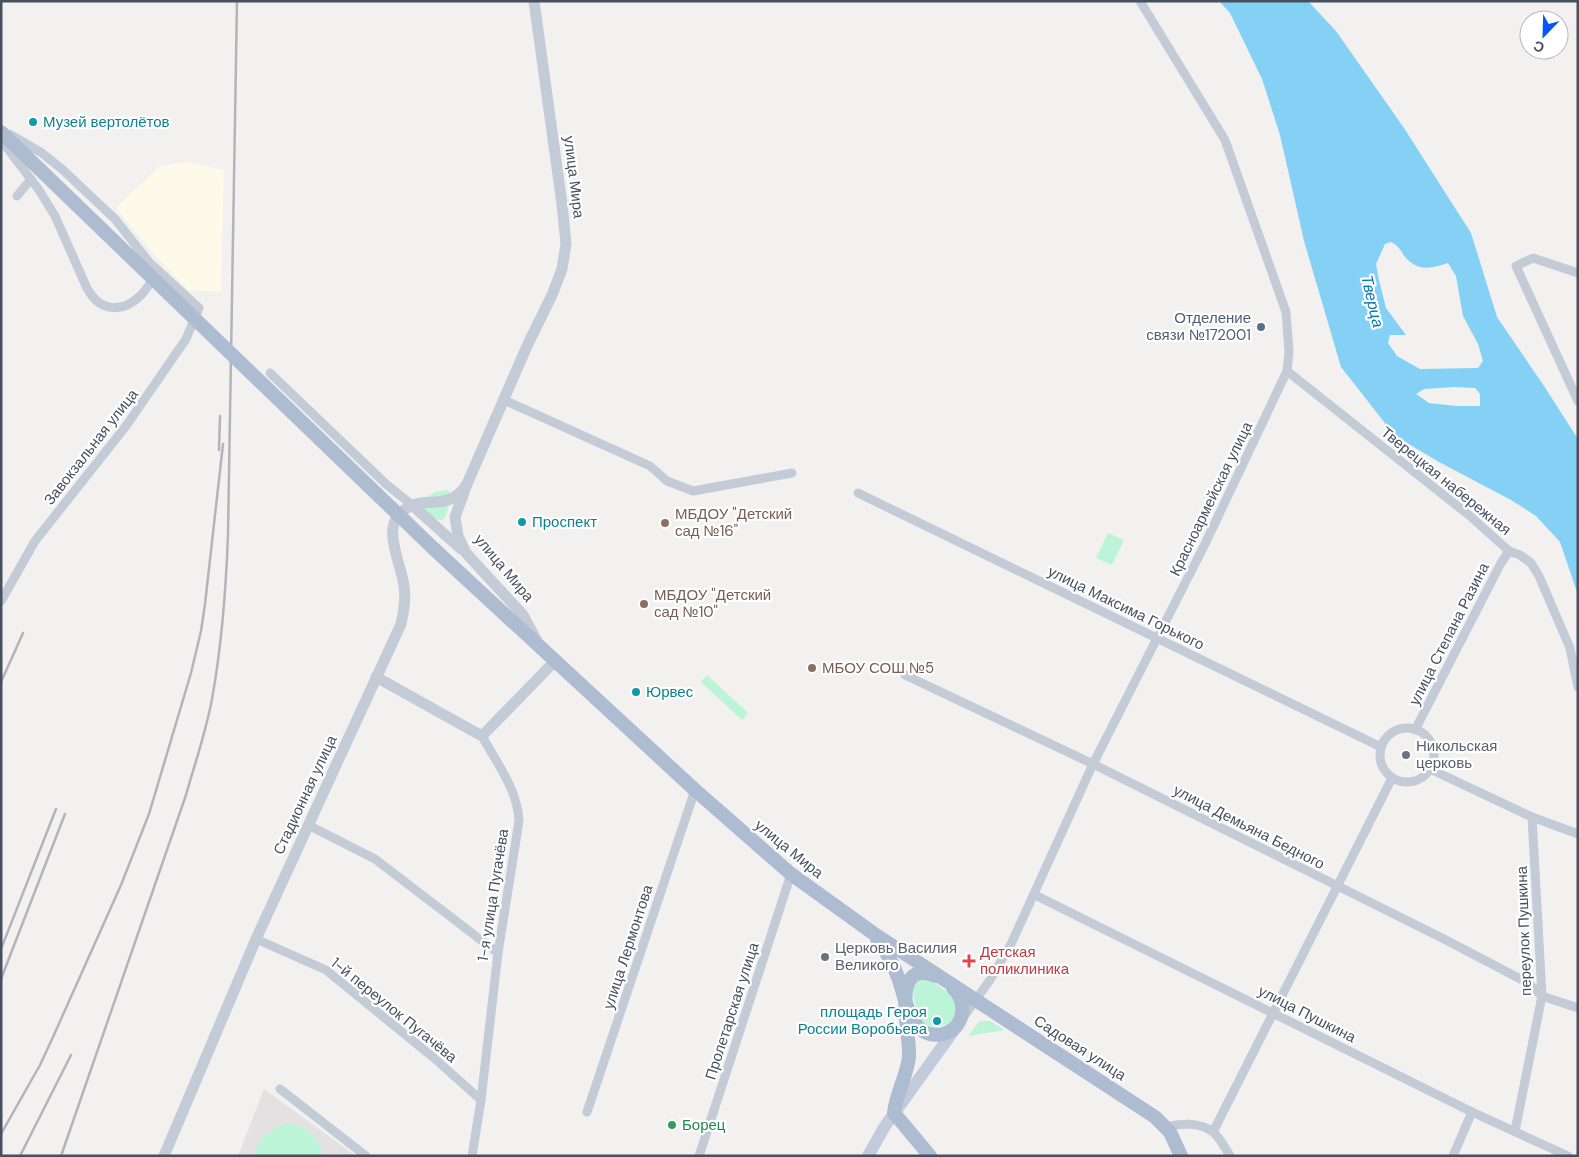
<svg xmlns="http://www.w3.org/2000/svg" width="1579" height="1157" font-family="'DM Sans',sans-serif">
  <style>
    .commercial { fill: #fefae9 }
    .education { fill: #e4e1e2 }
    .green { fill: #bbf4d7 }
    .water { fill: #84d1f5; fill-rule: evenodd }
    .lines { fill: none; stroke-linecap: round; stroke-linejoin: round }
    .minor { stroke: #c3cbd6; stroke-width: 9 }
    .tertiary { stroke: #c3cbd6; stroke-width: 11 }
    .secondary { stroke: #c1cbdb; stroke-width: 12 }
    .primary { stroke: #adbcd1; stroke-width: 14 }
    .rail { stroke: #b2b4bb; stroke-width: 2.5 }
    .primary-bridge { stroke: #adbcd1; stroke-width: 14 }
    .culture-dot { fill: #0f9aa8; stroke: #fff; stroke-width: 2 }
    .service-dot { fill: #5c6f8a; stroke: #fff; stroke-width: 2 }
    .education-dot { fill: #8d6e63; stroke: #fff; stroke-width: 2 }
    .worship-dot { fill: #6b7280; stroke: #fff; stroke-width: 2 }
    .health-dot { fill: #e0444e; stroke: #fff; stroke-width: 2 }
    .leisure-dot { fill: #2e9e5b; stroke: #fff; stroke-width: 2 }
    .labels { text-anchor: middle; stroke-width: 4.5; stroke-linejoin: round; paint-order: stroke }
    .culture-label { font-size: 15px; fill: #0d838f; stroke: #fff; text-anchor: start }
    .street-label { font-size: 15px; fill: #465160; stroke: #fff }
    .service-label { font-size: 15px; fill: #4e5e75; stroke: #fff; text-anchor: end }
    .education-label { font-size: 15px; fill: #785e54; stroke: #fff; text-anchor: start }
    .worship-label { font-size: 15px; fill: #5b616d; stroke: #fff; text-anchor: start }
    .health-label { font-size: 15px; fill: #be3a42; stroke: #fff; text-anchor: start }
    .leisure-label { font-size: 15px; fill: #27864d; stroke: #fff; text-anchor: start }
    .water-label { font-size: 16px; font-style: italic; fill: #0179b1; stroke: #fff }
  </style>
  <rect width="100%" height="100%" fill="#f3f0f0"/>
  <polygon class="commercial" points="187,162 224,170 221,292 188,290 154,254 116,208 160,166"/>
  <polygon class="education" points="264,1089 356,1156 238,1156"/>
  <g class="green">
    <polygon points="447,490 451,494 451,498 445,517 442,520 433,519 418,502 435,492"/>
    <polygon points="1108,533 1124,540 1112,565 1096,558"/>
    <polygon points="707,675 748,713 742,720 701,682"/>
    <path d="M921,979L932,981L954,997C954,1000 956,1005 956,1008C956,1027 930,1033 920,1019C916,1013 916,1006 914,1000C913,991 913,984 921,979Z"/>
    <polygon points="980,1021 990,1021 1004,1030 968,1036"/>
    <path d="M287,1123C303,1125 322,1137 321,1156H254C261,1136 267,1131 287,1123Z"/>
  </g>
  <path class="water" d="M1219,1H1308L1336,31L1404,128L1471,233L1497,317L1546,389L1578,439V595L1560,542L1536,516L1511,500L1439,462L1395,436L1341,367L1304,241L1280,135L1262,79L1230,13ZM1391,242C1401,247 1400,252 1407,259C1420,272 1433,268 1448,263L1456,276L1463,316L1478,344L1483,361L1478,368L1420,369L1397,356L1388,343L1390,335H1406L1386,308L1379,280L1376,264L1385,244ZM1454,387L1475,388L1480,394V406H1456L1429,403L1416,394L1424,389Z"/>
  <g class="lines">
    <g class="minor">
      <path d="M1,140L39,190L55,216L86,286C98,311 121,315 141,295C147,289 151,283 153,275"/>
      <polyline points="17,196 31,179"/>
      <polyline points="1578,273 1533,258 1516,266 1578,401"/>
      <polyline points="1287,371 1470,516 1509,551 1520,555 1531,563 1539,576 1570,648 1578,687"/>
      <polyline points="270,373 386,484 412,505"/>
      <polyline points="504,400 650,466 667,481 693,491 792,473"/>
      <polyline points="858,493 1381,747"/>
      <polyline points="1,601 35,541 126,426 186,339 199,308 149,262 115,219 63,170 42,153 9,134"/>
      <polyline points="905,675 1093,764 1444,939 1528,983 1542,996 1578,1008"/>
      <circle cx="1407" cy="755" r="27"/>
      <polyline points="1415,730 1501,563 1509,551"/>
      <polyline points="1430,769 1532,817 1578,834"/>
      <polyline points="308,825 375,859 498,953"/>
      <polyline points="1035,895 1472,1112 1568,1156"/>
      <polyline points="256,939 326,970 434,1058 481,1100"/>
      <polyline points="962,1019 990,980 1011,944 1093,764 1205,544 1287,371 1289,351 1286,312 1225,140 1140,1"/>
      <polyline points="280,1089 366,1156"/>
      <polyline points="587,1112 695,790"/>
      <path d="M1166,1127C1180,1123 1200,1122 1213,1132C1219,1137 1226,1149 1230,1156"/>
      <polyline points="1515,1131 1542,996 1532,817"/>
      <polyline points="1213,1132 1392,778"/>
      <path d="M472,1156L481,1100L498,953L519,821C518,790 496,762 482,736"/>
      <polyline points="699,1156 791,874"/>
      <polyline points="1453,1156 1472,1112"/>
    </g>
    <g class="tertiary">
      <polyline points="534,1 562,204 566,244 562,269 552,295 527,346 467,484 455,517 458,536 466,553 523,615 538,643"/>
      <polyline points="412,505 461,549"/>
      <polyline points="376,677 482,736 555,661"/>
      <path d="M164,1156L256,939L401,624C404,611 406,599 404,586C402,567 384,532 398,516C421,489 446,517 467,484"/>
    </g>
    <polyline class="secondary" points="868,1156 885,1126 957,1026"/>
    <g class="primary">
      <polyline points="1,132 114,241"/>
      <polyline points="434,549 695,790 791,874 873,933 1155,1117 1170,1132 1181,1156"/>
      <path d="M877,939C886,951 894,965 899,980C906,1001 911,1041 943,1034C965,1028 968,1002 953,988"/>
      <path d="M930,1156L894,1113C896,1093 907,1076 909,1057C911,1033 888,957 936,976"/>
    </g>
    <g class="rail">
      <polyline points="219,450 220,416"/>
      <polyline points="1,682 23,633"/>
      <polyline points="1,949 56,809"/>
      <polyline points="1,979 65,814"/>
      <polyline points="1,1134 40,1065 53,1037 121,885 149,814 191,673 201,631 205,604 223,444"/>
      <polyline points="20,1156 71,1055"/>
      <path d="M61,1156L186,795C195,763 206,732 212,699C222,644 226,590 228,534L237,1"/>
    </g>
    <polyline class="primary-bridge" points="114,241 434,549"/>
  </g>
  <g class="culture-dot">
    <circle cx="33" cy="122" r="5"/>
    <circle cx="522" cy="522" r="5"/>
    <circle cx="636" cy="692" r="5"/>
    <circle cx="937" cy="1021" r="5"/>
  </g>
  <circle class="service-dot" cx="1261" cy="327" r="5"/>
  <g class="education-dot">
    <circle cx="665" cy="523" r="5"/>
    <circle cx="644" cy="604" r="5"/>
    <circle cx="812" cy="668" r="5"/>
  </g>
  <g class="worship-dot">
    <circle cx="1406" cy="755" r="5"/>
    <circle cx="825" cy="957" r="5"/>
  </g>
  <path class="health-dot" d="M966.5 953.5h5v5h5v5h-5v5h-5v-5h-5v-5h5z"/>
  <circle class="leisure-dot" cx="672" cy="1125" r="5"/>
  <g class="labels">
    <g class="culture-label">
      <text x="43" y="127">Музей вертолётов</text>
      <text x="532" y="527">Проспект</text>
      <text x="646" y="697">Юрвес</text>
      <text x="927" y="1017" text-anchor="end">площадь Героя<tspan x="927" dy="17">России Воробьева</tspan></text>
    </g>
    <g class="street-label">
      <text transform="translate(574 177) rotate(83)" y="5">улица Мира</text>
      <text transform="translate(91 447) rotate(-52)" y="5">Завокзальная улица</text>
      <text transform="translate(1446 481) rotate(39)" y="5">Тверецкая набережная</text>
      <text transform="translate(1211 499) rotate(-64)" y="5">Красноармейская улица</text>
      <text transform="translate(504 568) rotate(50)" y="5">улица Мира</text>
      <text transform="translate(1126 608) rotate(26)" y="5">улица Максима Горького</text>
      <text transform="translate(1449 634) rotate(-63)" y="5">улица Степана Разина</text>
      <text transform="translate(305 795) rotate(-65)" y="5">Стадионная улица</text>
      <text transform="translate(1249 827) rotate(27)" y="5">улица Демьяна Бедного</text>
      <text transform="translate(789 849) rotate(39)" y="5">улица Мира</text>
      <text transform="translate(493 895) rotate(-81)" y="5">1-я улица Пугачёва</text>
      <text transform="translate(1524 931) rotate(-92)" y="5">переулок Пушкина</text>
      <text transform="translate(628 947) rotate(-72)" y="5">улица Лермонтова</text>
      <text transform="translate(394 1010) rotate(39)" y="5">1-й переулок Пугачёва</text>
      <text transform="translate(732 1011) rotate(-72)" y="5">Пролетарская улица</text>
      <text transform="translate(1307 1014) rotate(27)" y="5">улица Пушкина</text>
      <text transform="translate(1080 1048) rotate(33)" y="5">Садовая улица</text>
    </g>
    <g class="service-label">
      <text x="1251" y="323">Отделение<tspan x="1251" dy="17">связи №172001</tspan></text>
    </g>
    <g class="education-label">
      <text x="675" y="519">МБДОУ "Детский<tspan x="675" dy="17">сад №16"</tspan></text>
      <text x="654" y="600">МБДОУ "Детский<tspan x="654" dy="17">сад №10"</tspan></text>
      <text x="822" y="673">МБОУ СОШ №5</text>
    </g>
    <g class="worship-label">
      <text x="1416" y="751">Никольская<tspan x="1416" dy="17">церковь</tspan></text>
      <text x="835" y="953">Церковь Василия<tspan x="835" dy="17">Великого</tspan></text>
    </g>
    <g class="health-label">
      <text x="980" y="957">Детская<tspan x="980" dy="17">поликлиника</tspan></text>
    </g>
    <g class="leisure-label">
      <text x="682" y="1130">Борец</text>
    </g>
    <g class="water-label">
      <text transform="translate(1373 301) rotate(77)" y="6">Тверца</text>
    </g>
  </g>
  <rect width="1579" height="1157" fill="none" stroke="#465160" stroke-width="5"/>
  <g transform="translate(1544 35) rotate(203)"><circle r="24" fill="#ffffff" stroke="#b5b9bf"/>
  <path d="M0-4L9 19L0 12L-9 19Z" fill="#0856f5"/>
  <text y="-8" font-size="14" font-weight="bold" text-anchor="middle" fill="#465160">С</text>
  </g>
</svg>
